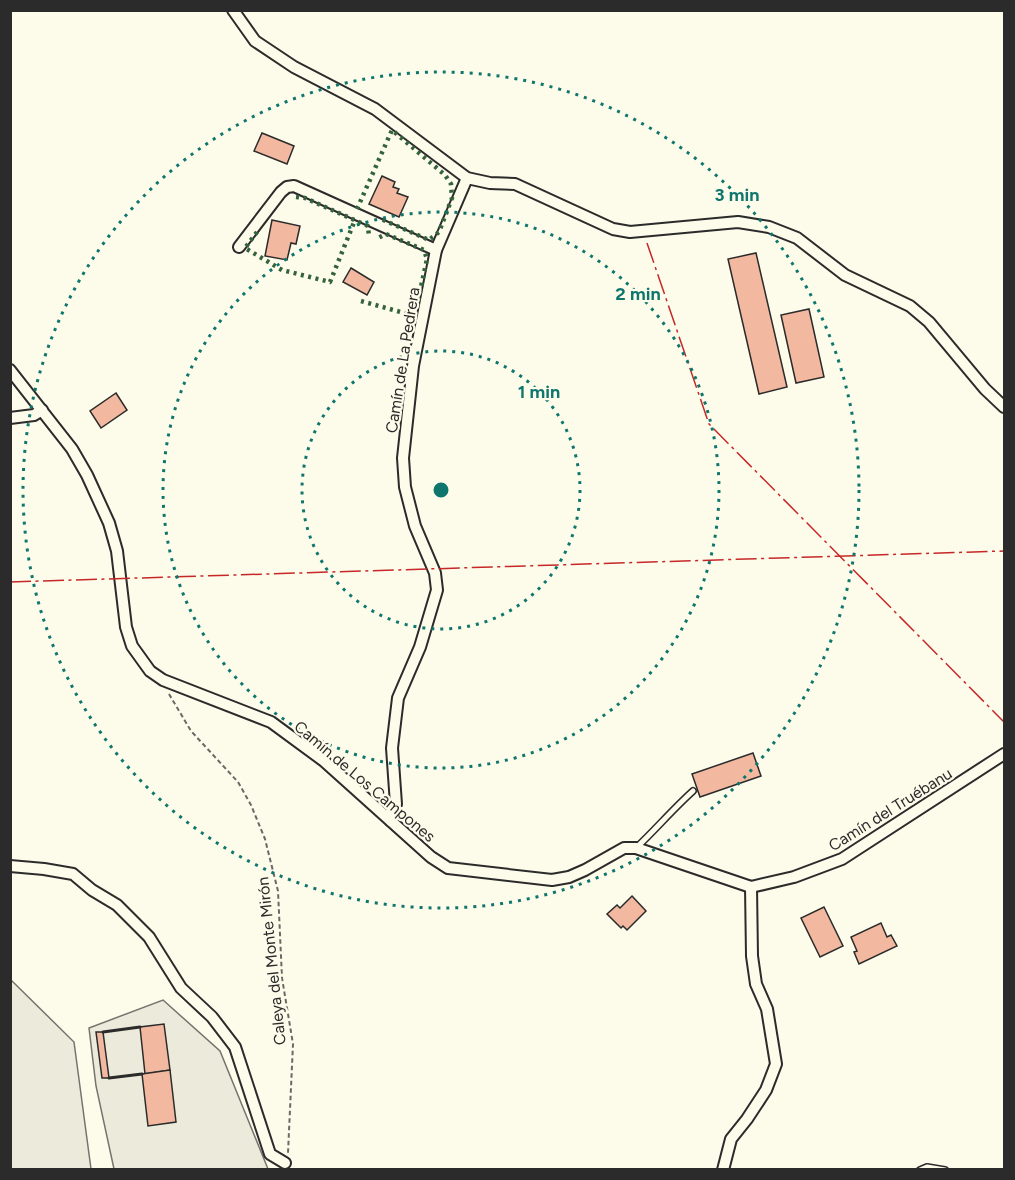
<svg xmlns="http://www.w3.org/2000/svg" width="1015" height="1180" font-family="Figtree,sans-serif">
  <style>
    .green { fill: #ecebdb; stroke: #74746e; stroke-width: 1.5 }
    .building { fill: #f2b8a0; stroke: #2b2b2b; stroke-width: 1.5 }
    .lines { fill: none; stroke-linecap: round; stroke-linejoin: round }
    .lane-casing { stroke: #2b2b2b; stroke-width: 8 }
    .street-casing { stroke: #2b2b2b; stroke-width: 14 }
    .path { stroke: #6a6964; stroke-width: 2; stroke-dasharray: 4.5 3; stroke-linecap: butt }
    .lane { stroke: #fdfbea; stroke-width: 5 }
    .street { stroke: #fdfbea; stroke-width: 10 }
    .hedge { stroke: #34623c; stroke-width: 4.5; stroke-dasharray: 3 4.5; stroke-linecap: butt }
    .wall { stroke: #2b2b2b; stroke-width: 3 }
    .power { stroke: #c62828; stroke-width: 1.5; stroke-dasharray: 21 4.5 3 4.5; stroke-linecap: butt }
    .ring { fill: none; stroke: #0f766e; stroke-width: 3; stroke-dasharray: 3 6 }
    .labels { text-anchor: middle; stroke-width: 4.5; stroke-linejoin: round; paint-order: stroke }
    .street-label { font-size: 16px; fill: #2b2b2b; stroke: #fdfbea }
    .centre { fill: #0f766e; stroke: #fdfbea; stroke-width: 3 }
    .ring-label { font-size: 18px; text-anchor: middle; font-weight: bold; fill: #0f766e; stroke: #fdfbea; stroke-width: 4.5; stroke-linejoin: round; paint-order: stroke }
  </style>
  <rect width="100%" height="100%" fill="#fdfbea"/>
  <g class="green">
    <polygon points="11,980 74,1042 91,1169 11,1169"/>
    <polygon points="163,1000 220,1051 268,1169 114,1169 96,1086 89,1028"/>
  </g>
  <g class="building">
    <polygon points="262,133 294,146 287,164 254,151"/>
    <polygon points="382,176 395,182 393,187 399,189 397,193 408,197 399,217 369,204"/>
    <polygon points="272,220 300,226 296,244 291,243 287,260 265,256"/>
    <polygon points="756,253 787,387 759,394 728,259"/>
    <polygon points="351,268 374,282 367,295 343,282"/>
    <polygon points="809,309 824,377 796,383 781,315"/>
    <polygon points="116,393 127,410 101,428 90,411"/>
    <polygon points="753,753 761,776 700,797 692,774"/>
    <polygon points="632,896 646,911 627,930 623,926 621,928 607,914 617,905 620,908"/>
    <polygon points="824,907 843,946 820,957 801,918"/>
    <polygon points="881,923 887,937 891,935 897,946 859,964 854,952 857,951 851,937"/>
    <polygon points="164,1024 170,1070 145,1074 140,1027"/>
    <polygon points="96,1032 103,1032 109,1078 102,1078"/>
    <polygon points="170,1070 176,1122 148,1126 142,1074"/>
  </g>
  <g class="lines">
    <defs>
      <g id="lane">
        <path d="M637,847C656,829 673,809 693,791"/>
        <polyline points="920,1170 927,1167 945,1170"/>
      </g>
      <g id="street">
        <polyline points="233,10 255,41 294,67 375,109 467,178 490,183 515,184 613,229 630,232 738,222 769,227 797,238 845,275 910,306 929,322 985,389 1004,407"/>
        <polyline points="239,247 281,192 287,187 294,186 436,250"/>
        <polyline points="10,370 72,449 87,475 109,523 117,551 126,627 132,646 150,671 163,680 271,722 324,761 431,857 448,868 552,880 569,877 585,870 624,848 636,848 751,887"/>
        <polyline points="10,418 34,415 42,410"/>
        <polyline points="391,821 391,812 396,804 392,748 398,698 420,647 437,590 435,573 415,526 405,487 403,458 413,366 436,250 467,178"/>
        <polyline points="10,866 44,869 73,874 92,890 117,905 149,937 181,988 212,1017 235,1047 270,1154 285,1163"/>
        <polyline points="751,887 794,877 842,859 1004,754"/>
        <polyline points="723,1170 731,1139 747,1119 766,1090 776,1064 767,1009 756,984 752,956 751,887"/>
      </g>
    </defs>
    <use href="#lane" class="lane-casing"/>
    <use href="#street" class="street-casing"/>
    <polyline class="path" points="169,694 191,731 238,782 251,805 265,839 278,891 282,978 293,1044 288,1153"/>
    <use href="#lane" class="lane"/>
    <use href="#street" class="street"/>
    <g class="hedge">
      <polyline points="296,197 305,198 368,226 369,237"/>
      <polyline points="357,209 392,130 445,175 451,184 452,198 439,232 429,240 381,219"/>
      <polyline points="257,232 245,248 282,270 330,282 355,220"/>
      <polyline points="361,301 408,314 416,310 427,259 424,250 386,234 376,239"/>
    </g>
    <g class="wall">
      <polyline points="103,1032 140,1027"/>
      <polyline points="109,1078 142,1074"/>
    </g>
    <g class="power">
      <polyline points="647,243 709,424 1004,722"/>
      <polyline points="10,582 1004,551"/>
    </g>
  </g>
  <g class="ring">
    <circle cx="441" cy="490" r="139"/>
    <circle cx="441" cy="490" r="278"/>
    <circle cx="441" cy="490" r="418"/>
  </g>
  <g class="labels">
    <g class="street-label">
      <text transform="translate(402 360) rotate(-81)" y="6">Camín de La Pedrera</text>
      <text transform="translate(365 781) rotate(40)" y="6">Camín de Los Campones</text>
      <text transform="translate(890 809) rotate(-32)" y="6">Camín del Truébanu</text>
      <text transform="translate(271 961) rotate(-96)" y="6">Caleya del Monte Mirón</text>
    </g>
  </g>
  <circle cx="441" cy="490" r="9" class="centre"/>
  <g class="ring-label">
    <text x="737" y="201">3 min</text>
    <text x="638" y="300">2 min</text>
    <text x="539" y="398">1 min</text>
  </g>
  <rect width="1015" height="1180" fill="none" stroke="#2b2b2b" stroke-width="24"/>
</svg>
